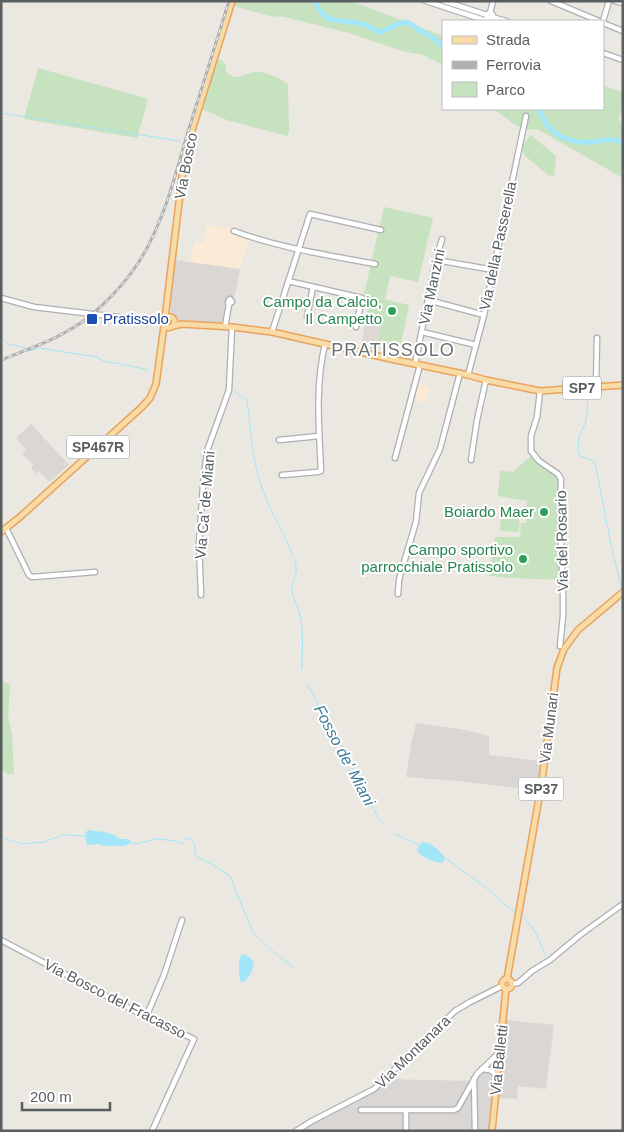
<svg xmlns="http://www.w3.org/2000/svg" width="624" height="1132" font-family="Helvetica,sans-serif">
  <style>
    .commercial { fill: #fbead6 }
    .industrial { fill: #dad6d3 }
    .education { fill: #ded8d2 }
    .green { fill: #c6e2be }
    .water { fill: #a3e6f9 }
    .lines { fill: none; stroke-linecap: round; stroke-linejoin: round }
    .stream { stroke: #a3e6f9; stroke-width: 1 }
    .river { stroke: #a3e6f9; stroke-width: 5 }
    .minor-casing { stroke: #acb0b3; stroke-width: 7 }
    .major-casing { stroke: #e8a35d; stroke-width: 8 }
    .minor { stroke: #fff; stroke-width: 4.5 }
    .major { stroke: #f9dba8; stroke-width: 5 }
    .rail-casing { stroke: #afb0b1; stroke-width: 3 }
    .rail { stroke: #fff; stroke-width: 1; stroke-dasharray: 4; stroke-linecap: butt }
    .leisure-dot { fill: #2e9e5b; stroke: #fff; stroke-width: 2 }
    .transit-dot { fill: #1a4fb4; stroke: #fff; stroke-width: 2 }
    .labels { text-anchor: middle; stroke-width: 4; stroke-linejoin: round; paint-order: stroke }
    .shield { fill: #fff; stroke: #8b8e90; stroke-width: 1 }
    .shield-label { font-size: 14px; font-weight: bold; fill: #595e61 }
    .street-label { font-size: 15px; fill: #595e61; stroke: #fff }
    .leisure-label { font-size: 15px; fill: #27864d; stroke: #fff; text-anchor: end }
    .transit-label { font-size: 15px; fill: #164399; stroke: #fff; text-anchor: start }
    .water-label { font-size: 16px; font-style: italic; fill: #3d7d98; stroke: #fff }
    .quarter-label { font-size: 18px; letter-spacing: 1px; fill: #6a7073; stroke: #fff }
  </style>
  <rect width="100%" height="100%" fill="#ebe7e1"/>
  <g class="commercial">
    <polygon points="206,225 239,228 238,235 249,240 240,269 191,262 194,242 204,243"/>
    <polygon points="419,384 431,387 427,403 415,400"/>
  </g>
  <g class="industrial">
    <polygon points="175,260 240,269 229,323 178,320 169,308"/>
    <polygon points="31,424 69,465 49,482 39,471 37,474 31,468 33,465 22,453 26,450 18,440 17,437"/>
    <polygon points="416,723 461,729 489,736 489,755 547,762 542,791 458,781 406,777 411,745"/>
    <polygon points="505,1020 554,1025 546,1089 518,1086 517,1099 497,1098 493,1131 296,1131 355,1101 387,1079 471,1081 501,1053"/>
  </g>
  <polygon class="education" points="365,320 382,323 376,352 361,348"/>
  <g class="green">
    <polygon points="234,1 351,1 443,36 443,65 423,55 402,51 349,33 289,18 277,16 273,17 237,7 233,3"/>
    <path d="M216,60H221L226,65V72C239,83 245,72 257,72C267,72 280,79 288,84L289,132L287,136L227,120L202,109Z"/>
    <polygon points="38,68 148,99 137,138 24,119"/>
    <polygon points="603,85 623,93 623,108 618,119 623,124 623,178 537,129 525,130 514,124 494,109 603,109"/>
    <polygon points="531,135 556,156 554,176 548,175 523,154 523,145"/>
    <polygon points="384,207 433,218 418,282 390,276 385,299 383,299 409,305 399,352 377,347 382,323 365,320 370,298 364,294"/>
    <polygon points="533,454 560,478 562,580 512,578 489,576 495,537 520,537 521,523 526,523 527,501 498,496 500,471 513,472"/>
    <polygon points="501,509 520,509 519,532 500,531"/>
    <polygon points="1,677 5,683 10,684 8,716 12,735 14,774 8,774 1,770"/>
  </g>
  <g class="water">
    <path d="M88,830C100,832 110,831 120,839H129L131,842L129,844L124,846H103L99,844L87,845L85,833Z"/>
    <path d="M423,842C430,842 441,851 445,858L443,862L440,863C432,861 423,858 417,851L419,845Z"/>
    <path d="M244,954L248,956L254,962C253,971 250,976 244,982H241C238,975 238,962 241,955Z"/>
  </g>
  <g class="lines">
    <g class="stream">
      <polyline points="1,113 180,141"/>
      <polyline points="1,337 9,344 26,348"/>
      <polyline points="29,351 39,348 97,357 103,361 126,365 148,370"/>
      <polyline points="586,390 588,392 587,413 585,424 579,436 578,453 579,455 595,462 611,545 622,590"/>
      <path d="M235,392L247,400C251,430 252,460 262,488C270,512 284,532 293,556"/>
      <path d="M294,559C300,574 293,576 292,589C291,597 299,607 300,615C304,633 302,651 302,669"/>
      <polyline points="307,684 367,795 378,818 385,825"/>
      <polyline points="395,834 419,845"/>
      <polyline points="1,837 21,844 44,842 63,835 85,836"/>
      <polyline points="131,842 135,844 157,839 176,841 182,844 187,838 191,839 195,844 195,854 197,857 211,864 230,876 253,932 271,950 293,967"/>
      <polyline points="445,858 488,889 505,905 517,913"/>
      <path d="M520,915C534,925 540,940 545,956"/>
    </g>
    <g class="river">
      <path d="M315,1C327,29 340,17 363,24C370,26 374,31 381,32L398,24L406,22L413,25L418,30L429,35L435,39L443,47"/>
      <path d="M539,109C541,114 544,121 548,126C557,138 578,144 592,142C603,141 612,137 623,143"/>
    </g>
    <defs>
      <g id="minor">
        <polyline points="426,1 487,21"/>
        <polyline points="444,1 487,15"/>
        <polyline points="551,1 599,21"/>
        <polyline points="615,1 623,3"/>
        <polyline points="490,13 493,1"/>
        <circle cx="490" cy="16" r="3"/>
        <polyline points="492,17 506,21"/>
        <polyline points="603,21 609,1"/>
        <polyline points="603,23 623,31"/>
        <polyline points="603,53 623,60"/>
        <path d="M234,231C279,248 328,255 375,264"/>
        <polyline points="436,260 494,270"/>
        <polyline points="288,281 362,298 356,327"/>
        <polyline points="1,298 34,307 151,321 163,322"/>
        <polygon points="230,299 232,302 229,304 228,302"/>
        <polyline points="428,300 484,315"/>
        <polyline points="307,317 313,287"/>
        <polyline points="225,327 229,304"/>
        <polyline points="272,332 310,214 381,230"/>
        <polyline points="422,332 476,345"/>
        <polyline points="415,364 436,260 442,239"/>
        <polyline points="468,375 484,315 526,116"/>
        <polyline points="596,387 597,338"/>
        <polyline points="540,391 537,417 531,436 531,451 539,461 558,474 561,479 560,510 563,596 563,616 560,646"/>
        <polyline points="279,440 319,436"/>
        <polyline points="395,458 420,365"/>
        <polyline points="471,460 477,420 486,380"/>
        <path d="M282,475L317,472L321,471C319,428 315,386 325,344"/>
        <polyline points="6,528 29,575 32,577 95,572"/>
        <polyline points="398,594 399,580 402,569 416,522 419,493 440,449 460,373"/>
        <polyline points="201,595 199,544 203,485 207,451 229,390 232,327"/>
        <polyline points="1,940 146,1017 194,1039 152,1131"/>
        <polyline points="512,984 518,983 532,971 550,960 580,935 623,904"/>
        <polyline points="146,1017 164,975 182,920"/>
        <polyline points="482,1069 490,1070 498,1076"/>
        <polyline points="474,1079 475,1131"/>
        <polyline points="361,1110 454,1110 458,1108 477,1074 500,1052"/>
        <polyline points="296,1131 312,1121 374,1089 455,1011 470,1002 502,986"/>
        <polyline points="406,1131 406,1110"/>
      </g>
      <g id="major">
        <circle cx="169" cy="322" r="5.5"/>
        <polyline points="165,318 185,153 232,1"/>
        <polyline points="173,326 182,324 232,327 272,332 391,359 468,375 486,380 540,391 623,385"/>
        <polyline points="1,532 20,517 142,407 150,398 156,384 164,326"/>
        <circle cx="507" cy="984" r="5"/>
        <polyline points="507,979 541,787 557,668 564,649 578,630 623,592"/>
        <polyline points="492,1131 506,989"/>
      </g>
    </defs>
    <use href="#minor" class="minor-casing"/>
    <use href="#major" class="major-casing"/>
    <use href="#minor" class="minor"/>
    <use href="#major" class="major"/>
    <defs>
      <path id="rail" d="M1,360C31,348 64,337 90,316C115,295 137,270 151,240C168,206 177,168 188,132C202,88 215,45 229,1"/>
    </defs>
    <use href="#rail" class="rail-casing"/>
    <use href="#rail" class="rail"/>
  </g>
  <g class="leisure-dot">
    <circle cx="392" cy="311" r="5"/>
    <circle cx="544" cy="512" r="5"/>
    <circle cx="523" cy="559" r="5"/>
  </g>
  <rect class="transit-dot" x="86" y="313" width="12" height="12" rx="2.5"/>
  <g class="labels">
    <g class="shield">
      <rect x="563" y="376.5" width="38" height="23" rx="4"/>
      <rect x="67" y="435.5" width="62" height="23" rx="4"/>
      <rect x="518.5" y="777.5" width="45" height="23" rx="4"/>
    </g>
    <g class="shield-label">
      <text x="582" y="393">SP7</text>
      <text x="98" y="452">SP467R</text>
      <text x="541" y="794">SP37</text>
    </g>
    <g class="street-label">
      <text transform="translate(186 166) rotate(-79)" y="5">Via Bosco</text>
      <text transform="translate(498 246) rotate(-78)" y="5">Via della Passerella</text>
      <text transform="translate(432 287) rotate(-78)" y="5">Via Manzini</text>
      <text transform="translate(205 505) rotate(-85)" y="5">Via Ca' de Miani</text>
      <text transform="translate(562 541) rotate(-91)" y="5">Via del Rosario</text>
      <text transform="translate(549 728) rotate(-83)" y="5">Via Munari</text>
      <text transform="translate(115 999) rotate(27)" y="5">Via Bosco del Fracasso</text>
      <text transform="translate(413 1052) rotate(-44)" y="5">Via Montanara</text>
      <text transform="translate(499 1060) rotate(-84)" y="5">Via Balletti</text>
    </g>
    <g class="leisure-label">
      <text x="382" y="307">Campo da Calcio,<tspan x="382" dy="17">Il Campetto</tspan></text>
      <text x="534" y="517">Boiardo Maer</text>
      <text x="513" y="555">Campo sportivo<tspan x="513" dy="17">parrocchiale Pratissolo</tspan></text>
    </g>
    <g class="transit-label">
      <text x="103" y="324">Pratissolo</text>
    </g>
    <g class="water-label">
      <text transform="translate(345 755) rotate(62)" y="6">Fosso de' Miani</text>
    </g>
    <g class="quarter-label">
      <text x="393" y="356">PRATISSOLO</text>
    </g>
  </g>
  <rect width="624" height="1132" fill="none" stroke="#595e61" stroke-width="5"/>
  <rect x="442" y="20" width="162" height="90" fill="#ffffff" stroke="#bdbfc0"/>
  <rect x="452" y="36" width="25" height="8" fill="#f9dba8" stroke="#bdbfc0"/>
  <text x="486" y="45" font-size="15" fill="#595e61">Strada</text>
  <rect x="452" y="61" width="25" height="8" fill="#afb0b1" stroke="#bdbfc0"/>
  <text x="486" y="70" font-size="15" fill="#595e61">Ferrovia</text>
  <rect x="452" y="82" width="25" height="15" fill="#c6e2be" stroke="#bdbfc0"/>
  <text x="486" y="95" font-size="15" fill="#595e61">Parco</text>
  <path d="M22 1102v8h88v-8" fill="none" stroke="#595e61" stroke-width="2.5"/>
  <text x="30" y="1102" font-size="15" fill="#595e61" stroke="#ffffff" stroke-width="4" paint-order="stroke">200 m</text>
</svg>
